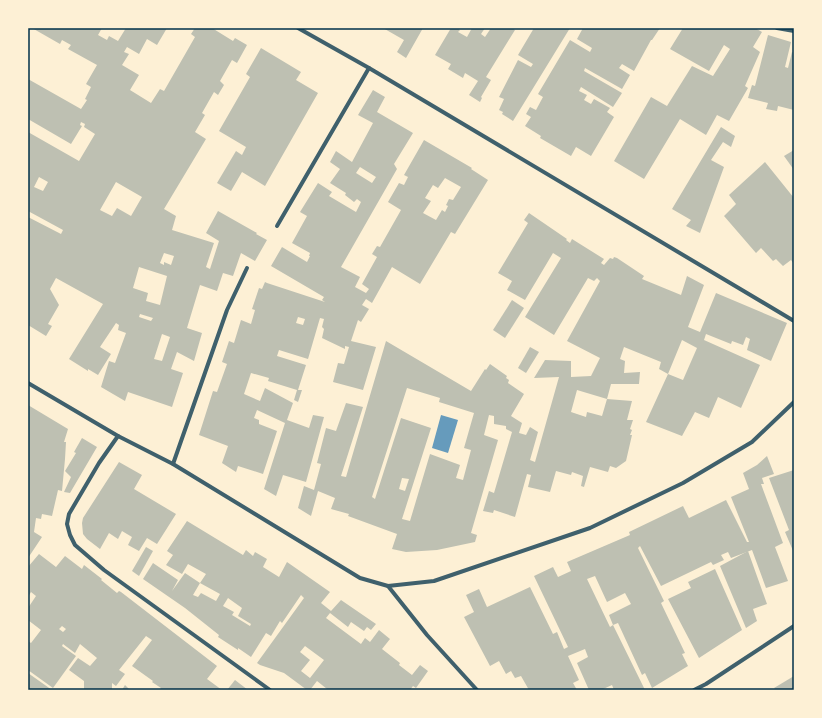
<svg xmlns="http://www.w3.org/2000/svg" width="822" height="718" font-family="'Roboto Condensed',sans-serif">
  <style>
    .water { fill: #669bbc }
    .building { fill: #bec0b2; fill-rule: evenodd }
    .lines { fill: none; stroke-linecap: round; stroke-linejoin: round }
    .minor { stroke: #3f606c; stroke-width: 4 }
    .neatline { fill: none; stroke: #003049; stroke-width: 1.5 }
  </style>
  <rect width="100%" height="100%" fill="#fdf0d5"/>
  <polygon class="water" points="441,415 458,420 448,453 432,448"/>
  <g class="building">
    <path d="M32,28H102L98,35L107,40L109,36L118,41L126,28H167L157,45L147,39L139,54L127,47L124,52L129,54L122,65L139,75L130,90L151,103L160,89L164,91L195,37L191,34L195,28H212L233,41L235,38L247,45L237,63L232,60L220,81L224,85L218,95L214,92L202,113L205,115L195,132L206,139L164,209L176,216L172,230L214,243L206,267L210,269L219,241L206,233L218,211L257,233L256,234L267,240L255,261L241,253L233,276L223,273L217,291L200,285L187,328L202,333L194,361L177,352L171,369L183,373L172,407L128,392L125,401L101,387L109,361L115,363L126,333L118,330L119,325L116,323L100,347L111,354L98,375L88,369V371L69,359L103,304L56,278L50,289L59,305L48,324L52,326L46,336L28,325V217L61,234L63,230L28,211V132L79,161L95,134L84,127L85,124L81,122L80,125L82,126L71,144L28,119V79L81,109L87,100L85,99L91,87L86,84L97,65L68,49L71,45L62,40L60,44ZM39,177L48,182L43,191L34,187ZM116,182L142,197L131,216L117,208L112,216L100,210ZM164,253L174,256L171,265L164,262V265L160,263ZM139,267L167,276L160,305L146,301L148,293L133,288ZM140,314L153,318L151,321L139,317ZM162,334L170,337L162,361L154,359Z"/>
    <polygon points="383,28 423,28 406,58 397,52 404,40"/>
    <polygon points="451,28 457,28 460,30 458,32 467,37 472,28 485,28 481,34 485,37 491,28 512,28 515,30 486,77 491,80 481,97 482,98 480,102 469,95 478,81 465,73 463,78 448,69 451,64 435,55"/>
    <polygon points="534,28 570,28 513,121 502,114 503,112 499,110 504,99 499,97 518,60 531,67 533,64 518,55"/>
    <polygon points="583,28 660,28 652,40 651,40 634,71 622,64 619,68 630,75 622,89 585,68 584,71 622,93 613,107 581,87 579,91 587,95 584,100 591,104 594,99 610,108 607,112 614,117 591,156 576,147 571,156 540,138 541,136 525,126 531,117 526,114 530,107 536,110 543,97 538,94 570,40 590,52 592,48 577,39"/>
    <polygon points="683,28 755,28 762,32 753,47 760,52 745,86 748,88 729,121 717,115 706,135 680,119 644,179 614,161 651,97 667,106 692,66 713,76 730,49 724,45 709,71 670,49"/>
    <polygon points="768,35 791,42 785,67 788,68 792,52 794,53 794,110 778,106 777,111 766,109 768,103 748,98 752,85 755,86"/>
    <polygon points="261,48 301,72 296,80 318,93 265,186 242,172 231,191 217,183 236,151 242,155 246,147 219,131 250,77 246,74"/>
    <path d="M373,90L385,97L377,112L413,133L394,164L397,169L341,267L360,277L355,287L366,293L369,289L362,284L377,257L372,254L377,246L380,247L401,210L388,202L399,183L404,185L408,177L404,175L424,140L472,168L471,169L488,180L455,234L451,232L420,284L392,267L372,303L366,299L362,305L369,309L361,322L358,320L351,341L376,347L363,390L333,382L338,363L344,364L349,347L345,346V349L322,338L324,329L322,327L324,319L320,318L308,359L279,350L277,356L306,365L298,390H302L298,402L294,400L297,390L268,381L269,378L251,373L244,394L260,401L265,388L293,403L287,420L309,428L313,415L324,417L306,482L283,475L276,496L264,489L285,423L257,410L254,418L259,420V424L277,431L263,474L238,466L236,472L222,463L228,446L199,435L213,391L217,392L227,364L222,362L229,341L234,343L241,320L251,324L255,310L252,309L259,288L262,289L265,282L267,283L325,302L322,300L324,297L271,266L282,247L307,262L310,256H309L310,253L292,243L307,216L300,212L318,183L332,192L329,196L356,212L361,202L357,199L354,202L345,195L346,193L330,183L340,169L330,162L336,151L352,162L373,123L358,115ZM360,167L376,177L372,183L356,173ZM445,178L461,187L453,200L449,199L446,205L448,206L445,212L442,210L436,220L423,213L431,201L425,198L433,185L438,188ZM298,317L305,319L303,325L296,323Z"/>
    <polygon points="721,127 735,136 731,147 723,142 711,160 724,167 700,233 686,226 691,220 672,209"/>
    <polygon points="794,150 794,170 784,156"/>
    <polygon points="765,162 794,198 794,264 791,260 783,266 776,259 773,261 761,248 756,253 724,216 736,204 729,195"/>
    <path d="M529,213L567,239L566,240L570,243L572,239L604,259L601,263L604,265L610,258L613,259L614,257L617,258L644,276L642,279L681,295L687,276L704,285L688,327L700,332L716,293L787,323L771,361L747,350L750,339L746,337L743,345L732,341L731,344L706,334L704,340L760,365L741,408L718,397L709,418L695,412L682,436L646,422L668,374L683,380L697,348L682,340L668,374L659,369L661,362L624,347L620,359L625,361L624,373L640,372L639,384H611L607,399L632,401L627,420H633L630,429L632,430L630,435H632L626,461L616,468L610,466L608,472L590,467L584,487L581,486L583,476L572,472L571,475L556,471L550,492L528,487L531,475L527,474L515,517L494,510L493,513L483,511L489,491L494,493L512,432L506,429V426L494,424V416L489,415L484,435L498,440L471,533L477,535L475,542L437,550L406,552L392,549L397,534L348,516L349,514L331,509L335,498L318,491L311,516L298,508L304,486L314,490L321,464L317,463L326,428L336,431L346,403L363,407L341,476L346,477L386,341L471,391L485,369L486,370L490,364L507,376L506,378L509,380L508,383L524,394L511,416L522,423L519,433L526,435L530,427L538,432L530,460L535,462L559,377L534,378L545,360L571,361V377L591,376L600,358L567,341L600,281L597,278L594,281L588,278L554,335L525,317L561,258L553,253L525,300L507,290L512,281L498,273L528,223L524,220ZM407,388L440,398L439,402L474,413L464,448L471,450L463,480L456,478L460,465L430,454L410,521L402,519L431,428L401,418L375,499L372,497ZM577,390L607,399L602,416L587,412L586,417L571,412ZM402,478L409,479L405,491L399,489Z"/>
    <polygon points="512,300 524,308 505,338 493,330"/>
    <polygon points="530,347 539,352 526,373 518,368"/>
    <polygon points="28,405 68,429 64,442 66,442 65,459 62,491 58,490 52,516 42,514 41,519 36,518 34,532 42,537 28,558"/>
    <polygon points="82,438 97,447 70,493 64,492 71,477 65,471 76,453 74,452"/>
    <path d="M767,456L774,474L762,478L764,484H761L783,543L775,547L788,581L766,588L752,550L731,558L728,552L721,555L724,560L713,565L711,562L661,586L640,546L638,548L664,601L661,603L685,653L682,654L688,666L652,688L645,673L642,675L618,623L613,625L645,690H614L612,685L601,690H589L577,663L588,657L585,649L568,656L579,680L573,683L577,690H529L521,676L515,678L511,671L506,674L499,661L490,666L464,617L474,612L466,595L479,589L487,607L530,587L553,634L557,632L564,649L568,647L534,576L553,567L558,577L571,571L567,562L630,535L629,532L683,506L689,518L726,500L747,542H749L731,497L749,489L743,473L757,465ZM595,576L607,602L625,593L631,604L609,615L613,625L610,627L587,579Z"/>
    <polygon points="119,462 142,475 134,489 176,514 157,544 147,538 139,551 128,545 132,537 122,531 118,539 109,533 100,549 87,539 83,534 82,523 83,518"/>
    <polygon points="794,470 794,553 785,532 789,530 769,478"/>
    <path d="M187,521L243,555L246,550L253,556L255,552L267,559L263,567L279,577L287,562L330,592L321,603L331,611L341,600L376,624L371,630L367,627L364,631L351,622L348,627L330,613L326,618L361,644L365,638L370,642L379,630L390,639L382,649L400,663L399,665L412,675L420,665L428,671L416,688L413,686L410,690H326L327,689L317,681L310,690H307L284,673L260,665L257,663L304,598L301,595L282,623L280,621L271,636L266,633L251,657L238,648V650L218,637L219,635L185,608L143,579L153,563L178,580L172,591L185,573L200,583L193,595L198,597L201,593L216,601L220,594L200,583L206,574L188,564L182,574L166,565L173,555L167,551ZM228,598L242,608L238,616L251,624L250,626L232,615L234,612L223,606ZM305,646L324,660L310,678L301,671L310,660L300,652Z"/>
    <polygon points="146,547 153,551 139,576 132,571"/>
    <polygon points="748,551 767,604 753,609 757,621 746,628 720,566"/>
    <path d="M39,554L56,567L65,556L82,569L84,565L102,579L101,580L117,593L119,591L121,592L217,666L207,679L222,690H160L161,688L152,682L153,681L132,666L152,640L146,636L119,670L125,674L116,686L112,683V690H84V681L69,670L78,658L90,666L97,658L80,644L75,653L63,644L62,646L76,656L53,688L28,670V641L31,643L41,630L28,620V608L36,596L31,592L28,597V567ZM62,626L66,629L63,632L59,629Z"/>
    <polygon points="715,569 742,630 699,658 668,599 691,588 688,582"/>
    <polygon points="28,673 52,690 28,690"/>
    <polygon points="794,676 794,690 776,690 774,688"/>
    <polygon points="235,680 248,690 227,690"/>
    <polygon points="125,685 129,689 128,690 122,690"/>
  </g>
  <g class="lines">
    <g class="minor">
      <polyline points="298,28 369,68 794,321"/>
      <polyline points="777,28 794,31"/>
      <polyline points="277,226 369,68"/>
      <polyline points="28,383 118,436 173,464 360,578 388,586 434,581 590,528 683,483 752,442 794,402"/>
      <polyline points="118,436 99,463 69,514 67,524 70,535 75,545 104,570 270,690"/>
      <polyline points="173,464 227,310 247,268"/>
      <polyline points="388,586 427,635 477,690"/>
      <polyline points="694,690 706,684 794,626"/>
    </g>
  </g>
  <rect width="822" height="718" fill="none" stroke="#fdf0d5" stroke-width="58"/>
  <rect x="29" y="29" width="764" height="660" class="neatline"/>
</svg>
